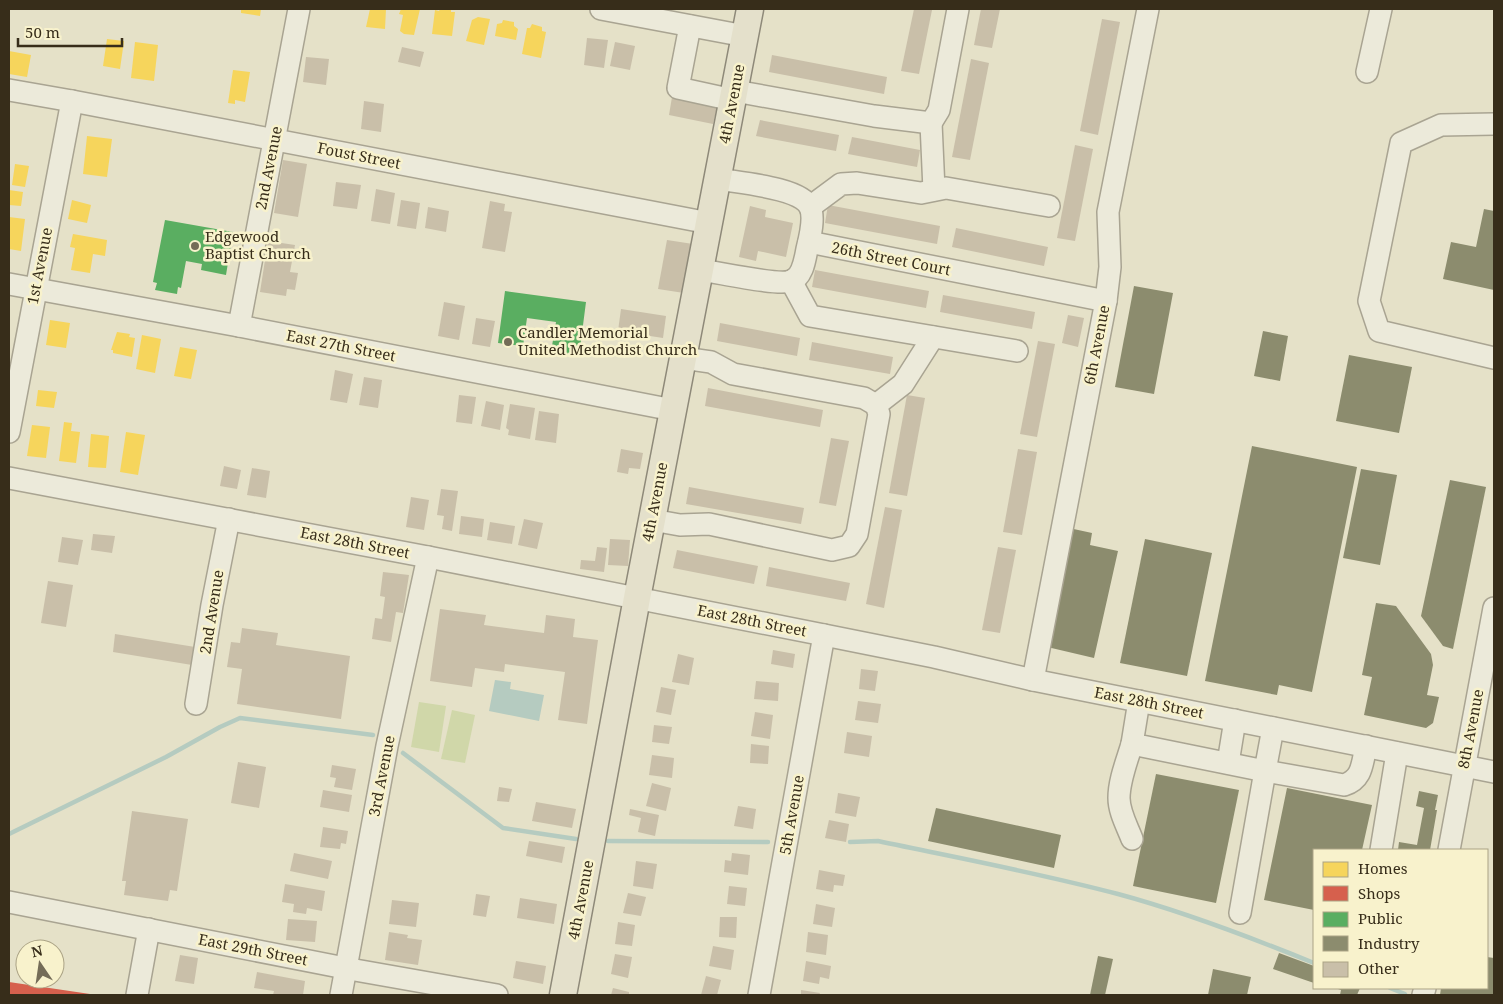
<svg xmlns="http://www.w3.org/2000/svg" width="1503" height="1004" font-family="'Noto Serif',serif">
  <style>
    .green { fill: #d0d7a9 }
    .water { fill: #b5cbc0 }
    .homes { fill: #f6d55c }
    .shops { fill: #d6604d }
    .public { fill: #5aae61 }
    .industry { fill: #8c8c6e }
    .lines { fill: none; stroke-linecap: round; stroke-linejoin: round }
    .stream { stroke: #b5cbc0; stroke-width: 4.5 }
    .building { fill: #c9bfa9 }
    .minor-casing { stroke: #a9a492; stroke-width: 24 }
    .major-casing { stroke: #8e8979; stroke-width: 29 }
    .minor { stroke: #eceada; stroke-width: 21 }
    .major { stroke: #e4e0cb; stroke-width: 26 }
    .poi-dot { fill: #746c57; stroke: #f8f2cc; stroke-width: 2 }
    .labels { text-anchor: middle; stroke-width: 5; stroke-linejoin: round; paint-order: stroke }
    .street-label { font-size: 15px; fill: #372d1a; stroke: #f8f2cc }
    .poi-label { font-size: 15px; fill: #372d1a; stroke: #f8f2cc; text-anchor: start }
  </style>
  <rect width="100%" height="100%" fill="#e5e1c8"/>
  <g class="green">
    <polygon points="419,702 446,706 439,752 411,747"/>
    <polygon points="452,710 475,715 465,763 441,759"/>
  </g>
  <polygon class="water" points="495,680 511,682 510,689 544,695 539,721 489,711"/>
  <g class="homes">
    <polygon points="241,9 261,9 260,16 241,13"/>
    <polygon points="370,9 386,9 385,29 366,27"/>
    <polygon points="401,9 420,9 414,35 404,34 400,31 403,15 399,14"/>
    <polygon points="440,9 451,9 451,12 455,12 452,36 432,34 435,10 439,11"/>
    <polygon points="478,17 490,19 484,45 466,41 472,20"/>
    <polygon points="503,20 514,22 514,26 518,29 516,40 495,36 497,24 502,23"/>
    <polygon points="532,24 542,27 542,31 546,32 541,58 522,54 527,28 530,28"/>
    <polygon points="107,39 124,41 120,69 103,66"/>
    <polygon points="135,42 158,45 154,81 131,78"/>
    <polygon points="9,51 31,55 27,77 9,74"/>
    <polygon points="233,70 250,72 245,102 235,100 235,104 228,103"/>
    <polygon points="87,136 112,139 107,177 83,174"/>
    <polygon points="15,164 29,166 25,187 12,185"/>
    <polygon points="9,190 23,192 21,206 9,205"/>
    <polygon points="72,200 91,205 87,223 68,219"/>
    <polygon points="9,217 25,219 21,251 9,249"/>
    <polygon points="73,234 107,240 105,256 93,254 90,273 71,270 75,248 70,247"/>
    <polygon points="50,320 70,323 66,348 46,345"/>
    <polygon points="117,332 130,334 129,337 135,338 132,357 113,353 113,350 111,350"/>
    <polygon points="142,335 161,339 155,373 136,369"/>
    <polygon points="180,347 197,350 191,379 174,376"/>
    <polygon points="38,390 57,392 54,408 36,406"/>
    <polygon points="64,422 72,423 71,431 80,432 76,463 59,461"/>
    <polygon points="32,425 50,427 46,458 27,456"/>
    <polygon points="126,432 145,435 138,475 120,472"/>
    <polygon points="91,434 109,436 106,468 88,467"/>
  </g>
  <polygon class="shops" points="9,982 90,994 90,995 9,995"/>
  <g class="public">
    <polygon points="165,220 233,232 226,275 201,270 202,264 186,261 181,288 178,287 177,294 155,290 157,283 153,282"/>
    <polygon points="505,291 586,302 579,356 551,352 556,322 527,318 523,346 498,343"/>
  </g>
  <g class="industry">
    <polygon points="1484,209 1494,211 1494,290 1443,279 1451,242 1476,247"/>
    <polygon points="1134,286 1173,293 1154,394 1115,387"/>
    <polygon points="1263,331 1288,336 1280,381 1254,376"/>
    <polygon points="1349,355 1412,367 1399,433 1336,421"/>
    <polygon points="1252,446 1357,467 1312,692 1279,685 1277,695 1205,681"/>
    <polygon points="1361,469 1397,475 1380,565 1343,558"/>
    <polygon points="1450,480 1486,487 1453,649 1443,646 1421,616"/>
    <polygon points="1069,528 1092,533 1090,545 1118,551 1094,658 1043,646"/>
    <polygon points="1145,539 1212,553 1187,676 1120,663"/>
    <polygon points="1376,603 1396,606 1431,654 1433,665 1427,695 1439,697 1433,723 1426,728 1364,715 1372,677 1362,675"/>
    <polygon points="1156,774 1239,790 1216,903 1133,886"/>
    <polygon points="1287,788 1372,805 1362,850 1314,850 1314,910 1264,900"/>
    <polygon points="1419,791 1438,795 1435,810 1437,810 1430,850 1398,850 1399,842 1417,845 1424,808 1416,806"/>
    <polygon points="936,808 1061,835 1054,868 928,841"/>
    <polygon points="1279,953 1314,966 1314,983 1273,969"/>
    <polygon points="1098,956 1113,959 1105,995 1090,995"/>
    <polygon points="1487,957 1494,958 1494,995 1440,995 1441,988 1487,988"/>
    <polygon points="1213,969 1251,977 1247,995 1208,995"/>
    <polygon points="1335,988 1360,988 1357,995 1340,995 1341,990"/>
  </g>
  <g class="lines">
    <g class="stream">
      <polyline points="403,753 503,828 576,839"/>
      <polyline points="9,834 166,757 220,727 240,718 373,735"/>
      <polyline points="608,841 768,842"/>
      <path d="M850,842L878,841C958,858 1039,873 1118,894C1185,912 1250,937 1314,963"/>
      <polyline points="1390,988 1405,994"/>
    </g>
  </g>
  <g class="building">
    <polygon points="914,9 932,10 919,74 901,71"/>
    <polygon points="981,9 1000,9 992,48 974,45"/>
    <polygon points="1102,19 1120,22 1098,135 1080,131"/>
    <polygon points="587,38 608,40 604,68 584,65"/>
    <polygon points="615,42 635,46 630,70 610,66"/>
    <polygon points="402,47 424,52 420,67 398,62"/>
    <polygon points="772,55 887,77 884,94 769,72"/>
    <polygon points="306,57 329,59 326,85 303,82"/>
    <polygon points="971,59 989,63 970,160 952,157"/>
    <polygon points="672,97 717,107 713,124 669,115"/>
    <polygon points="364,101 384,104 381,132 361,129"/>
    <polygon points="760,120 839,135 836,151 756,136"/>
    <polygon points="852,137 920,150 917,167 848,154"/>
    <polygon points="1075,145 1093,149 1075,241 1057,238"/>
    <polygon points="283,160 307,164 298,217 274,213"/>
    <polygon points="336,182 361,185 357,209 333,206"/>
    <polygon points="376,189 395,193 390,224 371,221"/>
    <polygon points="401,200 420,203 416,229 397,226"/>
    <polygon points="490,201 505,204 504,211 512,212 505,252 482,248"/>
    <polygon points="828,205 940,226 937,244 825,223"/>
    <polygon points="750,206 766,210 765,217 793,223 786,257 758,251 756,261 739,257"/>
    <polygon points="428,207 449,211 446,232 425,228"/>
    <polygon points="956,228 1048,247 1044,266 952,247"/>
    <polygon points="667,240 693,244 684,293 658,289"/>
    <polygon points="268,241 295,245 290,272 298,273 295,290 287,289 286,296 260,292"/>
    <polygon points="815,270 929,291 926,308 812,287"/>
    <polygon points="943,295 1035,312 1032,329 940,312"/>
    <polygon points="444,302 465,306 459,340 438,336"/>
    <polygon points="621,309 666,316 663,338 618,331"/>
    <polygon points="1068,315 1084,318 1078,347 1062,343"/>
    <polygon points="476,318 495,321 490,347 472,344"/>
    <polygon points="720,323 800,338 797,356 717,341"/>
    <polygon points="1038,341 1055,344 1037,437 1020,434"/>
    <polygon points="812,342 893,357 890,374 809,360"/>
    <polygon points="335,370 353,374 347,403 330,400"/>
    <polygon points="364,377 382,380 378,408 359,405"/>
    <polygon points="708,388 823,410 820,427 705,406"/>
    <polygon points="459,395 476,397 472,424 456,422"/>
    <polygon points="907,395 925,398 907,496 889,493"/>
    <polygon points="486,401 504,405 500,430 481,426"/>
    <polygon points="510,404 535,408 530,439 508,435 509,430 506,428"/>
    <polygon points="539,411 559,414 556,443 535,440"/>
    <polygon points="831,438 849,441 836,506 819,503"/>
    <polygon points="621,449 643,453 640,469 629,468 628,474 617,472"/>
    <polygon points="1018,449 1037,452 1022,535 1003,532"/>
    <polygon points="224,466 241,470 237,489 220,486"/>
    <polygon points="252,468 270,471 266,498 247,495"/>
    <polygon points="689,487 804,508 801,524 686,504"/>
    <polygon points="441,489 458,491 452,531 442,529 444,516 437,515"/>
    <polygon points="411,497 429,500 424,530 406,527"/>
    <polygon points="885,507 902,510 884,608 866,604"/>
    <polygon points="461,516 484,519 482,537 459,534"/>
    <polygon points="524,519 543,523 537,549 518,545"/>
    <polygon points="490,522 515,526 512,544 487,540"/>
    <polygon points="93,534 115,536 112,553 91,550"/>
    <polygon points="62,537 83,540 78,565 58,562"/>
    <polygon points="610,539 630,540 628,566 608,565"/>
    <polygon points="597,547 607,548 604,572 580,569 581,560 595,561"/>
    <polygon points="998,547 1016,550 1000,633 982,630"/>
    <polygon points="677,550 758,566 754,584 673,568"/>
    <polygon points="769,567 850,583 846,601 766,586"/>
    <polygon points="383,572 409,575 403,613 396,612 391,642 372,639 375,618 382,619 385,597 380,596"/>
    <polygon points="48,581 73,585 66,627 41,623"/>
    <polygon points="440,609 486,615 484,625 544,633 546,615 575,619 573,637 598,640 587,724 558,720 565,672 505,664 504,672 475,668 472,687 430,681"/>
    <polygon points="242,628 278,633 276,645 350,656 341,719 237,704 242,669 227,667 231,642 240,643"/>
    <polygon points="115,634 195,647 192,665 113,652"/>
    <polygon points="773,650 795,654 793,668 771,664"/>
    <polygon points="678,654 694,658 689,685 672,682"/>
    <polygon points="861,669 878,671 875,691 859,689"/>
    <polygon points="756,681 779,683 778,701 754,699"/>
    <polygon points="661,687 676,690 671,715 656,712"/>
    <polygon points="858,701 881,704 878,723 855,720"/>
    <polygon points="755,712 773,715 770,739 751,736"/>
    <polygon points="654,725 672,727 669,744 652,742"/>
    <polygon points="847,732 872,736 869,757 844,753"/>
    <polygon points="751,744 769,746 768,764 750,763"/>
    <polygon points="652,755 674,758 672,778 649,775"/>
    <polygon points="238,762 266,767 259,808 231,803"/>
    <polygon points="332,765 356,769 352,790 334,787 336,778 330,777"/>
    <polygon points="652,783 671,788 666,811 646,806"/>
    <polygon points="499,787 512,789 509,802 497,801"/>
    <polygon points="323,790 352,795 349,812 320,807"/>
    <polygon points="838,793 860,797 856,817 835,813"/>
    <polygon points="536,802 576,809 572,828 532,821"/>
    <polygon points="738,806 756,809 753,829 734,826"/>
    <polygon points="630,809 659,815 655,836 638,832 641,818 629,815"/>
    <polygon points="132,811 188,819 177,891 170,890 168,901 124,895 126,881 122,881"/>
    <polygon points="829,820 849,824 846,842 825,838"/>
    <polygon points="323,827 348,831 346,844 341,843 340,849 320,847"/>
    <polygon points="529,841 565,847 562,863 526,856"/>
    <polygon points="294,853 332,861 328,879 290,871"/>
    <polygon points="732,853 750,855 748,875 724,872 725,860 731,861"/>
    <polygon points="636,861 657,864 653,889 633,886"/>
    <polygon points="819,870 845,875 843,886 834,885 833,892 816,889"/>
    <polygon points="285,884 325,891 322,911 307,908 306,914 293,912 294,904 282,902"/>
    <polygon points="729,886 747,888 745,906 727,904"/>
    <polygon points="628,893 646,897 641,916 623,913"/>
    <polygon points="476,894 490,896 486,917 473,915"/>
    <polygon points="520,898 557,904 554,924 517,918"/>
    <polygon points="392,900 419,903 416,927 389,924"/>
    <polygon points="816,904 835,908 832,927 813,924"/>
    <polygon points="720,917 737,917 736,938 719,937"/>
    <polygon points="288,919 317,921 315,942 286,940"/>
    <polygon points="618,922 635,925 632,946 615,944"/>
    <polygon points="389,932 408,935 407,938 422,940 418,965 385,960"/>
    <polygon points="808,932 828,935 826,955 806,952"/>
    <polygon points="713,946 734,950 731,970 709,966"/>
    <polygon points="615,954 632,957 628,978 611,974"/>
    <polygon points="180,955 198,958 194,984 175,981"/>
    <polygon points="516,961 546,966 543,984 513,978"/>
    <polygon points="806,961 831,966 829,979 820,977 819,984 803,981"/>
    <polygon points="257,972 305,981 303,995 273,995 274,991 254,988"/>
    <polygon points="706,976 721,980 717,995 701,995"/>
    <polygon points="613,988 629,992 629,995 611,995"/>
    <polygon points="801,990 820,993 819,995 801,995"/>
  </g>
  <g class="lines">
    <defs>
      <g id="minor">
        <polyline points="601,9 745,36"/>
        <polyline points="690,26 678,88 733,100"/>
        <polyline points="1367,72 1381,9"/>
        <polyline points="9,90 72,101 709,223"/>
        <polyline points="735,91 874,116 931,123 939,110 958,9"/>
        <polyline points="931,123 934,190"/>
        <polyline points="1494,124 1441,125 1401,143 1369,301 1379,331 1494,358"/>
        <polyline points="810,207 841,184 857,183 921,193 946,188 1049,206"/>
        <polyline points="809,242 1106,301"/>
        <path d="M700,270C717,272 778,286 791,281C803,277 805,259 807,249C810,237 815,218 810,207C800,187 739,183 718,179"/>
        <polyline points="791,281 810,316 1017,351"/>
        <polyline points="9,284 239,326 673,410"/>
        <polyline points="239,326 299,9"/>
        <polyline points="876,405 903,384 933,337"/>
        <polyline points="9,432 72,101"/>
        <polyline points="9,478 428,557 824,635 934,657 1033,680 1494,772"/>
        <polyline points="652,520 680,525 709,524 832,550 849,546 857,534 879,414 876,405 864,398 733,374 711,362 683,358"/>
        <polyline points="1033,680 1106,301 1110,267 1108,212 1148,9"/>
        <polyline points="1139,701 1132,744 1265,771 1273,728"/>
        <polyline points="196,704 212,605 229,519"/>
        <path d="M1132,744C1127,761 1119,780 1119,798C1119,812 1127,826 1132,839"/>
        <polyline points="1228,763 1235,720"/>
        <polyline points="1381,850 1397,753"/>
        <polyline points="1449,850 1494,608"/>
        <polyline points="9,902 355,970 497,995"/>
        <path d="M1240,913L1265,771L1344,785C1363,779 1362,763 1366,746"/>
        <polyline points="137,995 149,929"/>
        <polyline points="341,995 387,746 428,557"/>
        <polyline points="759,995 824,635"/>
        <polyline points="1423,995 1425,988"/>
      </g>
      <polyline id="major" points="563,995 637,598 750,9"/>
    </defs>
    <use href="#minor" class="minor-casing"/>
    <use href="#major" class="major-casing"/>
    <use href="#minor" class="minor"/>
    <use href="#major" class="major"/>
  </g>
  <g class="poi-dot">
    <circle cx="195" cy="246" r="5"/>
    <circle cx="508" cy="342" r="5"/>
  </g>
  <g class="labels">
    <g class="street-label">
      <text transform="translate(732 104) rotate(-79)" y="5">4th Avenue</text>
      <text transform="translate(359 156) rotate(11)" y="5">Foust Street</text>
      <text transform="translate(269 168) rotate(-79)" y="5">2nd Avenue</text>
      <text transform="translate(891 259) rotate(11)" y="5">26th Street Court</text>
      <text transform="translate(40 266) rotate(-79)" y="5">1st Avenue</text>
      <text transform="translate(1097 345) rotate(-79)" y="5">6th Avenue</text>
      <text transform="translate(341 346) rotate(11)" y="5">East 27th Street</text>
      <text transform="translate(655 502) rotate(-79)" y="5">4th Avenue</text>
      <text transform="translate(355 543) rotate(11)" y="5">East 28th Street</text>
      <text transform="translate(212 612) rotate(-81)" y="5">2nd Avenue</text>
      <text transform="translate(752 621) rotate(11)" y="5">East 28th Street</text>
      <text transform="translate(1149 703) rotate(11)" y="5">East 28th Street</text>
      <text transform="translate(1471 729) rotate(-79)" y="5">8th Avenue</text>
      <text transform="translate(382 776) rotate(-79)" y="5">3rd Avenue</text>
      <text transform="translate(792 815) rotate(-80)" y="5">5th Avenue</text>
      <text transform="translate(581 900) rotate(-79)" y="5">4th Avenue</text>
      <text transform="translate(253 950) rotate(11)" y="5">East 29th Street</text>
    </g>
    <g class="poi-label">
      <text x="205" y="242">Edgewood<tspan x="205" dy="17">Baptist Church</tspan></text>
      <text x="518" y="338">Candler Memorial<tspan x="518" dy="17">United Methodist Church</tspan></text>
    </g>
  </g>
  <rect width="1503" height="1004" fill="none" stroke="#372d1a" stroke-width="20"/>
  <rect x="1313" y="849" width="175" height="140" fill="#f8f2cc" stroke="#aba385"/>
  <rect x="1323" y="862" width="25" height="15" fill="#f6d55c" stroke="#aba385"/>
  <text x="1358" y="874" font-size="15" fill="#372d1a">Homes</text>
  <rect x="1323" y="886" width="25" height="15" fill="#d6604d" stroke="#aba385"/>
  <text x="1358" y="899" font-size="15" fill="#372d1a">Shops</text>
  <rect x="1323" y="912" width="25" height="15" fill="#5aae61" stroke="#aba385"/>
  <text x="1358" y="924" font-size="15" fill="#372d1a">Public</text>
  <rect x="1323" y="936" width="25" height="15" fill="#8c8c6e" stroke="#aba385"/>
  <text x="1358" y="949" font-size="15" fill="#372d1a">Industry</text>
  <rect x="1323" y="962" width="25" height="15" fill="#c9bfa9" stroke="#aba385"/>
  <text x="1358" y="974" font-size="15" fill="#372d1a">Other</text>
  <g transform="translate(40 964) rotate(347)"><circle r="24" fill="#f8f2cc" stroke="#aba385"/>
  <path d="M0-4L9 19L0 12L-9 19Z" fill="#746c57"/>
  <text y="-8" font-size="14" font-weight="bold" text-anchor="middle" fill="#372d1a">N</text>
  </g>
  <path d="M18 38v8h104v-8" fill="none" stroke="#372d1a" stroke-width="2.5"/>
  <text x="25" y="38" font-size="15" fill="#372d1a" stroke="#f8f2cc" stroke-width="4" paint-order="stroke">50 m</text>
</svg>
